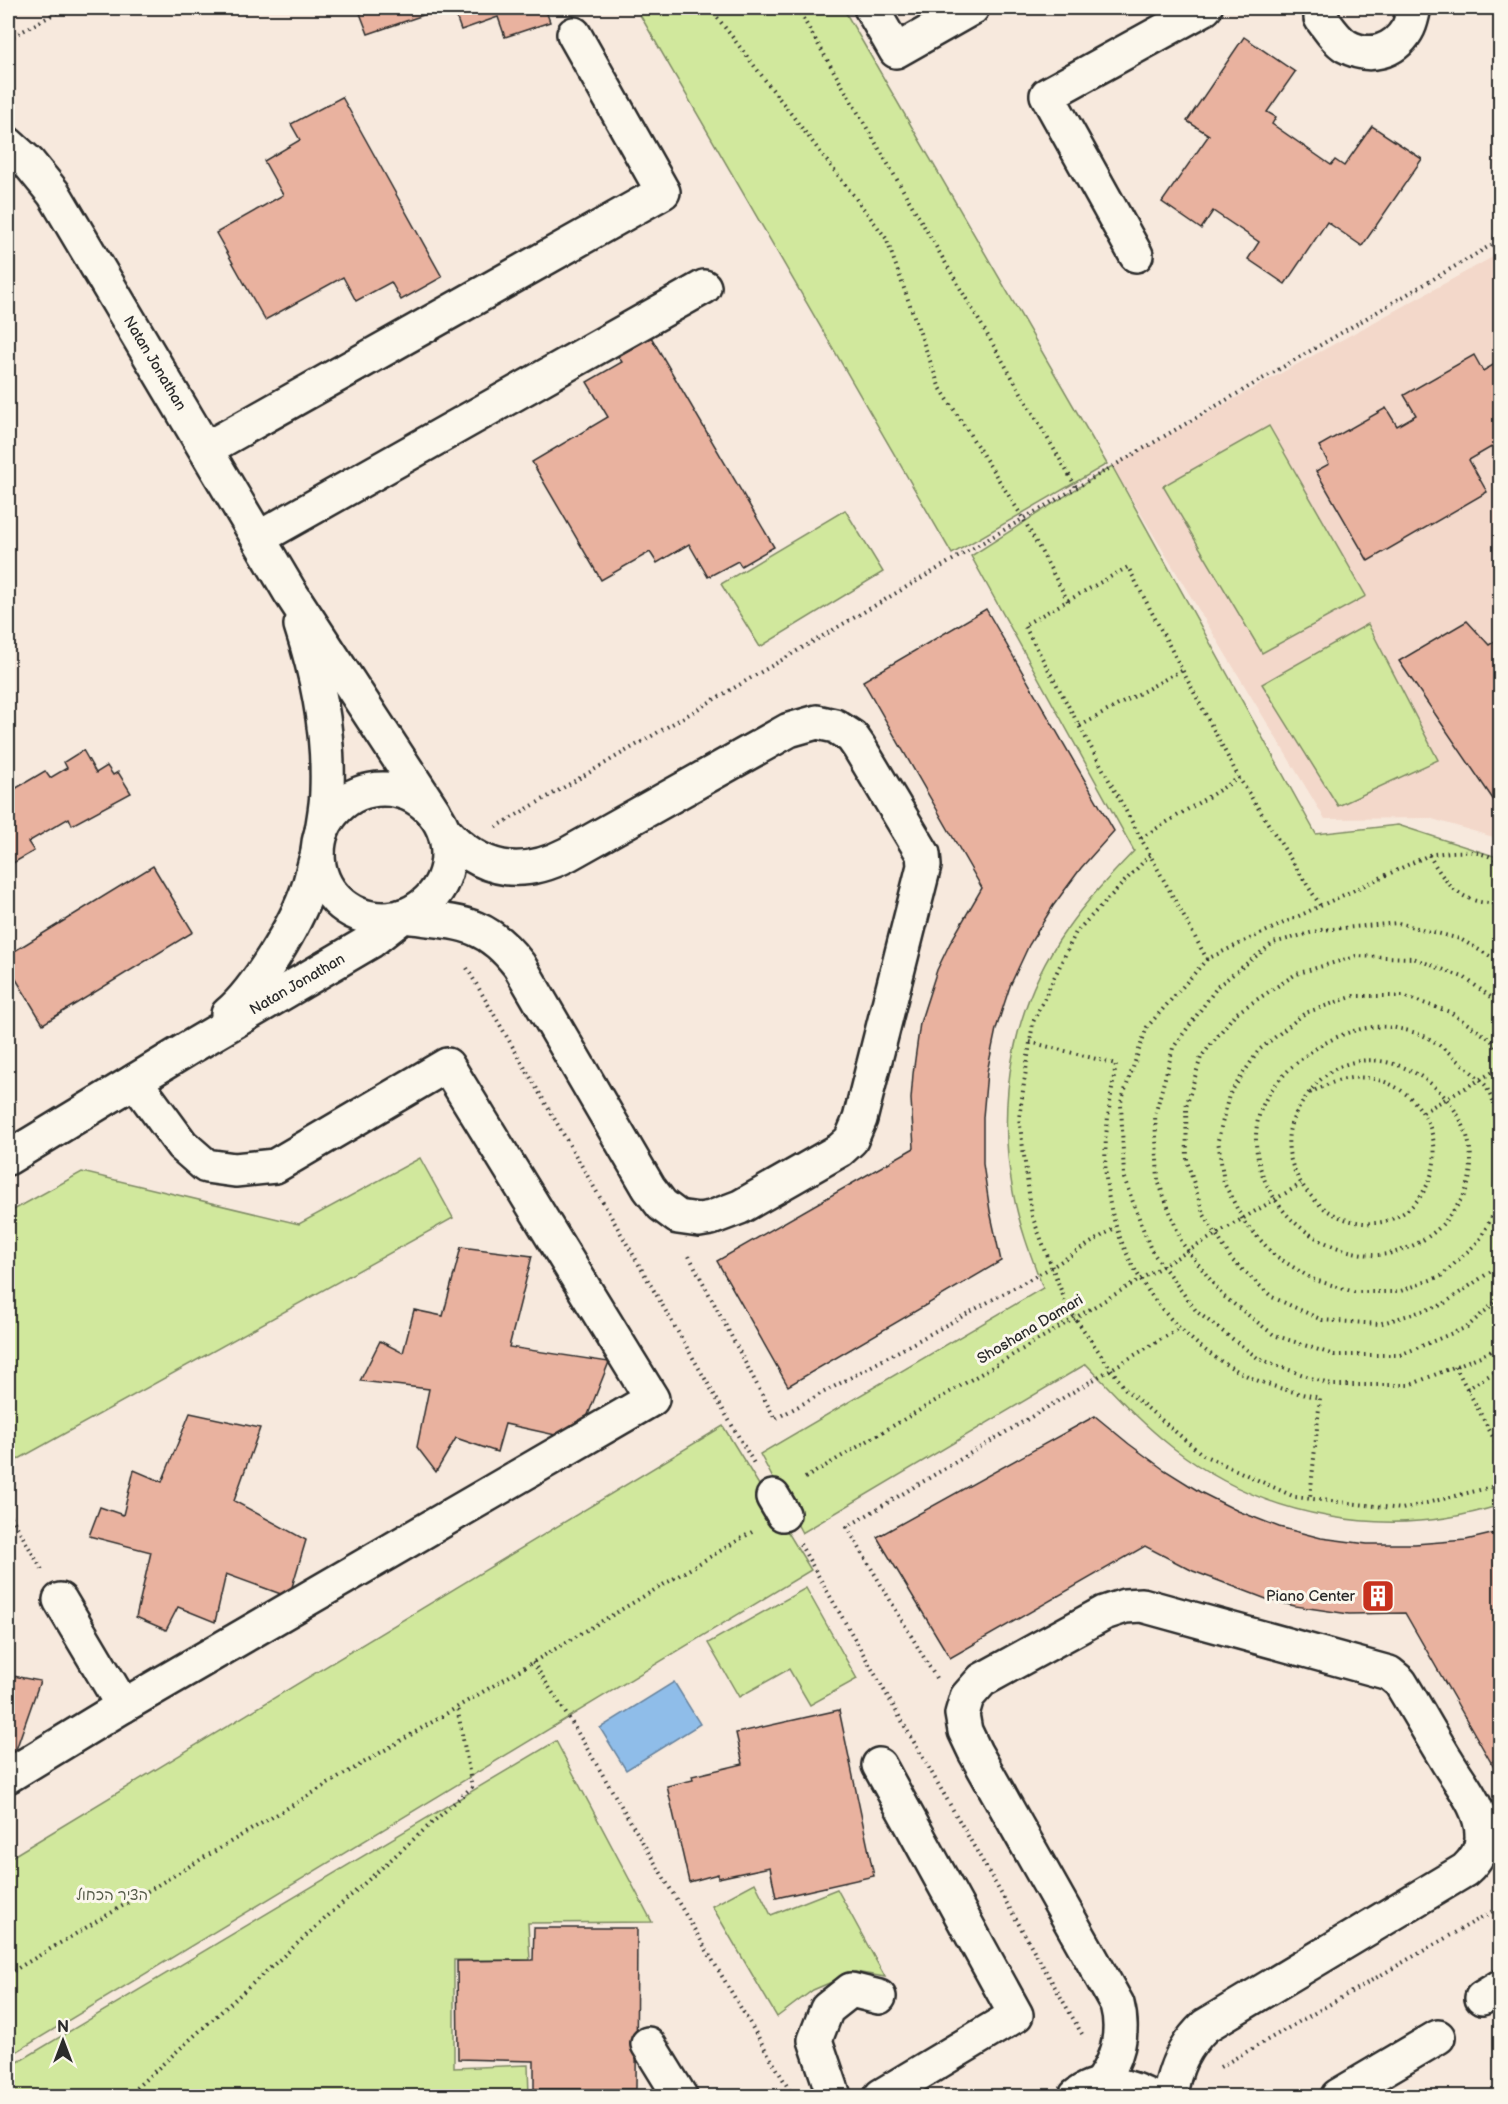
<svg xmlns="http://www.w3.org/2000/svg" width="1508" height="2104" font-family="'Balsamiq Sans','Playpen Sans Hebrew',sans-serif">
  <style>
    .built { fill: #f3d8ca }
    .green { fill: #d1e89d; stroke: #7e8a64; stroke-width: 1.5 }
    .water { fill: #8fbde9; stroke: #67839d; stroke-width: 1.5 }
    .building { fill: #e9b29f; stroke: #2b2b2b; stroke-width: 1.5 }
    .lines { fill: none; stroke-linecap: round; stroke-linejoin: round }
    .minor-casing { stroke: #2b2b2b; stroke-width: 38 }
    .path { stroke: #2b2b2b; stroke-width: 4; stroke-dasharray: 1.5 4.5; stroke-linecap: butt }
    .minor { stroke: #fbf7ec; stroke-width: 33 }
    .labels { text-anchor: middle; stroke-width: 6; stroke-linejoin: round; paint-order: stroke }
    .street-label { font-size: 15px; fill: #2b2b2b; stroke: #fbf7ec }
    .poi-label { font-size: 15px; fill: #2b2b2b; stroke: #fbf7ec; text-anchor: end }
    .park-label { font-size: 15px; fill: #545a48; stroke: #fbf7ec }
  </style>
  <rect width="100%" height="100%" fill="#f7e9dd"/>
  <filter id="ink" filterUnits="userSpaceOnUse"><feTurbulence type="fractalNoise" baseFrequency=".0167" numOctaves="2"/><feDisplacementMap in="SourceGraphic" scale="12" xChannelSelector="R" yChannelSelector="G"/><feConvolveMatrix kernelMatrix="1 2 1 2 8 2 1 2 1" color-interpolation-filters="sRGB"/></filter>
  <g filter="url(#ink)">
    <polygon class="built" points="1500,253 1500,839 1429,818 1325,819 1112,466"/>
    <g class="green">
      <polygon points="636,8 843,8 1107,464 952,554"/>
      <polygon points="1269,426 1366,596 1262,653 1163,486"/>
      <path d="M1112,466L1316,834L1398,825L1500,858V1505C1388,1541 1264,1519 1172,1447C1140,1422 1114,1393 1086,1364L802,1533L760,1454L1043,1288C1031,1256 1019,1225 1013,1192C996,1101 1012,1006 1066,930C1086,901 1110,876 1134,851L971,556Z"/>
      <polygon points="845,510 883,572 760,647 721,584"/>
      <polygon points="1368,624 1438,760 1338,806 1262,684"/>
      <polygon points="420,1158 453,1218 8,1465 8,1213 82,1172 299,1224"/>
      <polygon points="723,1426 811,1570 8,2057 8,1859"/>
      <polygon points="806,1588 857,1679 810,1705 789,1669 739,1697 708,1643"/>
      <polygon points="556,1741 652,1922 528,1923 530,1960 454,1960 454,2068 528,2065 529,2096 8,2096 8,2068"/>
      <polygon points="755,1883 771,1915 837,1889 885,1977 855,1972 813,1990 777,2017 712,1906"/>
    </g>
    <polygon class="water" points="674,1682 700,1724 626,1770 600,1728"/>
    <g class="building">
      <polygon points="358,8 444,8 368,34"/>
      <polygon points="453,8 545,8 550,22 505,37 498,17 461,30"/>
      <polygon points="1244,37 1295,72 1267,112 1276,117 1272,124 1331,165 1335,160 1344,166 1372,126 1422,159 1362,246 1327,222 1285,284 1248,259 1259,242 1213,211 1201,229 1162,202 1209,135 1187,121"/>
      <polygon points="342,97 442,277 401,300 391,282 356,301 343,277 265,320 216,233 283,195 264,161 300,140 291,124"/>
      <polygon points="651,337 774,547 741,566 738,561 708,577 689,544 657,563 650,552 601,580 532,462 608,417 587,382 622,362 618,356"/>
      <polygon points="1474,355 1483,371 1500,361 1500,442 1469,460 1487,492 1368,561 1316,471 1329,464 1319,446 1386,408 1397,426 1416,415 1404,395"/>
      <polygon points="986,609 1114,831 1081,868 1053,906 1029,945 1010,986 996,1029 987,1072 983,1117 983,1164 990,1211 1001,1261 788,1386 717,1261 914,1148 911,1099 913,1074 920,1023 937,970 950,943 982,888 863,681"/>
      <polygon points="1467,621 1489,645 1500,638 1500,802 1497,805 1399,661"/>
      <polygon points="83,750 96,773 107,766 113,775 118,772 131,793 72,825 69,818 28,842 34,851 8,866 8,793 45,771 50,778 67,768 64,762"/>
      <polygon points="153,866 193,932 43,1024 8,966 8,955"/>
      <polygon points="461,1247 532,1256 509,1347 609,1362 578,1440 505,1424 497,1452 456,1438 436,1472 417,1447 429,1389 360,1381 380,1341 403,1353 414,1310 443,1316"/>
      <polygon points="190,1413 260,1428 234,1501 306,1540 289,1597 226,1574 215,1622 178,1607 166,1630 136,1617 151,1552 89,1536 100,1507 123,1515 134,1470 162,1482"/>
      <polygon points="1095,1416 1129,1444 1163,1469 1200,1492 1238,1511 1279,1527 1321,1538 1367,1544 1415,1544 1466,1540 1500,1532 1500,1778 1405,1613 1349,1614 1295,1606 1269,1600 1193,1571 1145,1546 950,1658 877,1537"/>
      <polygon points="8,1675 40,1681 12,1761 8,1760"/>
      <polygon points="839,1710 874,1876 776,1898 770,1867 718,1878 718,1874 689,1882 667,1786 693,1780 692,1776 743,1764 736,1733"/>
      <polygon points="534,1928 637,1928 636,2089 534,2089 534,2061 458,2059 457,1961 533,1960"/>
    </g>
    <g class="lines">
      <defs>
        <g id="minor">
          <polyline points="871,8 896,51 972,8"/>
          <path d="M1321,18C1328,27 1336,40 1346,46C1369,59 1394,52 1407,30C1411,24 1412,15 1414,8"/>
          <polyline points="8,144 28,162 54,194 290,592 434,812"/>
          <polyline points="1136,255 1047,95 1205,8"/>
          <polyline points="206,449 663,192 574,34"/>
          <polyline points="259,538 704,287"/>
          <path d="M301,625C318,677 329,735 327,790C327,803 324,818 322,831"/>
          <circle cx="383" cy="854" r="65"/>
          <path d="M228,1014C256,991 296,924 308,889C312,877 314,865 318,853"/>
          <path d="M8,1158L189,1048L371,941L403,916C456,923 484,919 519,965L649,1188L662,1205L678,1217L699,1220L711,1218L740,1207L840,1150L851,1140L860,1119L924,866L923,854L859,747L852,737L835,726L817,722L789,730L568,854C520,879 481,871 445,832"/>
          <polyline points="773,1497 783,1514"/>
          <polyline points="60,1600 123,1706"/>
          <polyline points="879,1765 1016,2015 881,2096"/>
          <polyline points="8,1776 123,1706 652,1399 447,1065 275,1166 235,1170 206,1166 182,1145 135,1081"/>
          <polyline points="1482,1998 1500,1987"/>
          <polyline points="648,2044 680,2096"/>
          <path d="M1099,2085C1117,2061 1125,2033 1117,2004L975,1752L965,1731L962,1714L967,1697L982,1680L1104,1613L1125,1606L1142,1605L1389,1673L1400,1682C1416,1708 1431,1735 1447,1761C1460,1783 1482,1808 1482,1835C1483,1849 1475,1861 1465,1870L1205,2026C1184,2046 1174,2068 1170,2096"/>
          <polyline points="834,2096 815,2040 827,2009 851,1990 879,1997"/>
          <path d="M1076,2096C1098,2077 1126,2085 1148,2096"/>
          <polyline points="1338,2096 1438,2037"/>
        </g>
      </defs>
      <use href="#minor" class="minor-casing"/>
      <g class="path">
        <polyline points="710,8 886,238 939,386 1023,518 1068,601"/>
        <polyline points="797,8 1076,487"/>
        <polyline points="8,39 65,8"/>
        <polyline points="1080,726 1182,670"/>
        <polyline points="496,827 1500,240"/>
        <polyline points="1141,838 1239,778"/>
        <polyline points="1150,855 1076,932 1033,1022 1019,1118 1032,1216 1068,1308 1126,1390 1203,1455 1295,1497 1402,1509 1500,1485"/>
        <path d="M1429,855C1447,886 1462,905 1500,903"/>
        <path d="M1320,905L1239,778L1128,567L1024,625L1207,959L1429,855C1452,851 1480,848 1500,862"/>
        <polyline points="1207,959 1147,1027 1121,1102 1124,1178 1151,1250 1197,1312 1259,1359 1331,1385 1410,1385 1490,1352 1500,1343"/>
        <polyline points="1500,962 1460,939 1398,923 1321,930 1273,943 1218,986 1173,1048 1155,1115 1158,1181 1182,1243 1222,1295 1274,1335 1334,1355 1400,1355 1467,1327 1500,1298"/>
        <polyline points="467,968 755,1465"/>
        <polyline points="1500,1004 1465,978 1413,958 1356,956 1296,974 1235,1014 1201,1057 1186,1107 1187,1161 1203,1213 1232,1260 1272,1297 1322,1320 1379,1324 1442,1305 1500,1265"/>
        <path d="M1030,1042L1116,1064C1110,1102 1103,1139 1106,1178C1114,1265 1175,1344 1254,1379C1276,1388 1297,1393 1320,1398L1310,1498"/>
        <polyline points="1500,1051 1490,1039 1450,1012 1403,996 1354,996 1305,1013 1259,1050 1229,1095 1218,1140 1224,1183 1244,1222 1274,1255 1312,1279 1354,1292 1398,1292 1441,1276 1479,1241 1500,1202"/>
        <path d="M1310,1093C1317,1089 1326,1085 1334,1082C1407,1057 1466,1143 1416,1202C1402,1217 1384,1225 1363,1223C1343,1221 1325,1212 1312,1197C1294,1178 1283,1150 1291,1124C1296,1111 1303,1101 1311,1090C1373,1011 1500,1105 1465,1193C1461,1202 1452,1212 1446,1220C1431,1240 1396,1257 1371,1255C1331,1251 1294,1231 1273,1196C1257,1171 1250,1136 1262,1107C1281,1063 1347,1018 1396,1028C1406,1030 1419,1033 1428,1038C1442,1045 1466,1068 1480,1079L1486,1086L1500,1117"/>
        <polyline points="1423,1112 1500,1068"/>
        <polyline points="689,1256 775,1419 1052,1267 1116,1227"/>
        <polyline points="1455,1366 1500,1450"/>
        <polyline points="1467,1389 1500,1369"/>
        <polyline points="8,1447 11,1448 8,1463"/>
        <polyline points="805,1478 1301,1184"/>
        <polyline points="8,1511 42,1570"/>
        <polyline points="800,1544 1082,2034"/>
        <polyline points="533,1662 572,1723 793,2096"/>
        <polyline points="936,1678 847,1527 1180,1328"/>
        <polyline points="8,1974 752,1532"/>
        <polyline points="1220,2067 1500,1907"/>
        <polyline points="127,2096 472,1787 457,1707"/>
      </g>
      <use href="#minor" class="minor"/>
    </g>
  </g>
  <defs>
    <symbol id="building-square" viewBox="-11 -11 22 22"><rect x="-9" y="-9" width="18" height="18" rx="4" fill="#c8321e" stroke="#fbf7ec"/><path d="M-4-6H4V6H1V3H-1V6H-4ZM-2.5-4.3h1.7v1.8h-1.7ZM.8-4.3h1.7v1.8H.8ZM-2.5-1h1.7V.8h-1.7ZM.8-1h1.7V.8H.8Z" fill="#fff"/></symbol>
  </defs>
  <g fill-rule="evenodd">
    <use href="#building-square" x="1359" y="1577" width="38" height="38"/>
  </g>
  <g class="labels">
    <g class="street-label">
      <text transform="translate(155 363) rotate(59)" y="5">Natan Jonathan</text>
      <text transform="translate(297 984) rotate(-30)" y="5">Natan Jonathan</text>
      <text transform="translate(1030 1329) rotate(-31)" y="5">Shoshana Damari</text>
    </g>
    <g class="poi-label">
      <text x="1355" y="1601">Piano Center</text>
    </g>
    <g class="park-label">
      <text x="112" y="1900">הציר הכחול</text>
    </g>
  </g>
  <rect width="1508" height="2104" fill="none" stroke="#fbf7ec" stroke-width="30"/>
  <rect x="15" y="15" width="1478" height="2074" fill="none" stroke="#2b2b2b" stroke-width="2" filter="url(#ink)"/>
  <g transform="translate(63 2041)" stroke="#fbf7ec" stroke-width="4.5" paint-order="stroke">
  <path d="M0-4.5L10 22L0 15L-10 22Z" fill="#2b2b2b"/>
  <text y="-9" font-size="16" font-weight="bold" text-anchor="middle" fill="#2b2b2b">N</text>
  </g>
</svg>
